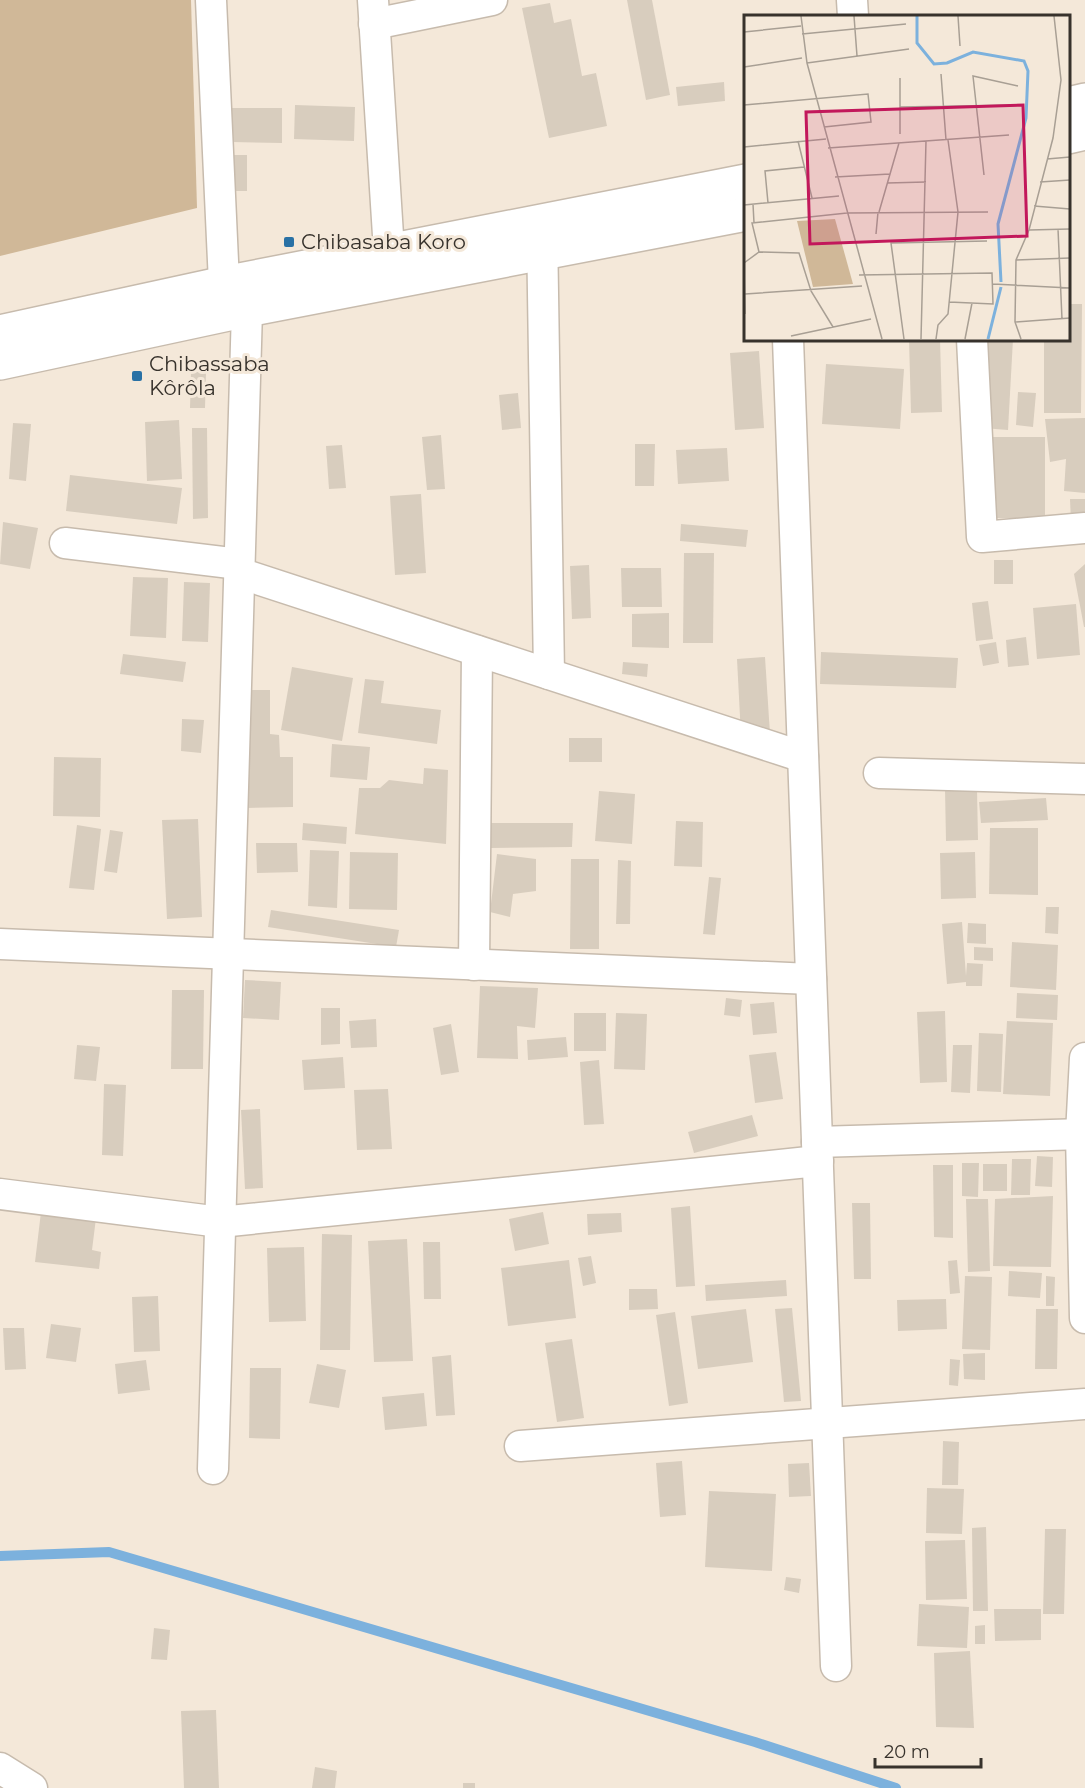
<svg xmlns="http://www.w3.org/2000/svg" width="1085" height="1788" font-family="Montserrat,sans-serif">
  <style>
    .green { fill: #d0b898 }
    .lines { fill: none; stroke-linecap: round; stroke-linejoin: round }
    .stream { stroke: #7cb1dd; stroke-width: 10 }
    .building { fill: #d8cdbe }
    .minor-casing { stroke: #c7bbad; stroke-width: 33 }
    .secondary-casing { stroke: #c7bbad; stroke-width: 36 }
    .minor { stroke: #fff; stroke-width: 30 }
    .secondary { stroke: #fff; stroke-width: 33 }
    .poi-dot { fill: #2971a5; stroke: #f4e8d9; stroke-width: 2 }
    .labels { text-anchor: middle; stroke-width: 6; stroke-linejoin: round; paint-order: stroke }
    .poi-label { font-size: 21px; fill: #37322c; stroke: #f4e8d9; text-anchor: start }
    .inset-river { fill: none; stroke: #7cb1dd; stroke-width: 3 }
    .inset-road { fill: none; stroke: #a89f94; stroke-width: 1.5 }
    .view { fill: #c2185b; fill-opacity: 0.15; stroke: #c2185b; stroke-width: 3 }
    .inset-edge { fill: none; stroke: #37322c; stroke-width: 3 }
  </style>
  <rect width="100%" height="100%" fill="#f4e8d9"/>
  <polygon class="green" points="0,0 191,0 197,208 0,256"/>
  <g class="lines">
    <polyline class="stream" points="0,1556 109,1552 755,1742 896,1788"/>
  </g>
  <g class="building">
    <polygon points="627,0 652,0 670,95 646,100"/>
    <polygon points="550,3 554,23 571,19 582,76 596,73 607,126 549,138 522,8"/>
    <polygon points="724,82 725,101 678,106 676,87"/>
    <polygon points="295,105 355,107 354,141 294,139"/>
    <polygon points="232,108 282,108 282,143 231,142"/>
    <polygon points="229,155 247,155 247,191 230,191"/>
    <polygon points="1068,304 1082,304 1081,413 1044,413 1044,339 1068,339"/>
    <polygon points="909,339 940,339 942,412 911,413"/>
    <polygon points="988,339 1013,339 1008,430 983,428"/>
    <polygon points="759,351 764,428 735,430 730,353"/>
    <polygon points="826,364 904,369 900,429 822,424"/>
    <polygon points="191,372 206,372 205,408 190,408"/>
    <polygon points="1018,392 1036,393 1033,427 1016,425"/>
    <polygon points="518,393 521,428 502,430 499,395"/>
    <polygon points="1085,418 1085,493 1064,491 1066,459 1050,462 1045,419"/>
    <polygon points="179,420 182,479 147,481 145,422"/>
    <polygon points="13,423 31,424 26,481 9,479"/>
    <polygon points="192,428 207,428 208,518 193,519"/>
    <polygon points="441,435 445,489 427,490 422,437"/>
    <polygon points="988,437 1045,437 1045,518 989,518"/>
    <polygon points="635,444 655,444 654,486 635,486"/>
    <polygon points="342,445 346,488 329,489 326,446"/>
    <polygon points="727,448 729,481 678,484 676,450"/>
    <polygon points="70,475 182,488 177,524 66,511"/>
    <polygon points="421,494 426,573 395,575 390,496"/>
    <polygon points="1070,499 1085,499 1085,522 1071,522"/>
    <polygon points="3,522 38,528 30,569 0,564"/>
    <polygon points="681,524 748,530 746,547 680,541"/>
    <polygon points="684,553 714,553 713,643 683,643"/>
    <rect x="994" y="560" width="19" height="24"/>
    <polygon points="1085,564 1085,627 1084,627 1074,574"/>
    <polygon points="589,565 591,618 572,619 570,566"/>
    <polygon points="621,568 661,568 662,607 622,607"/>
    <polygon points="133,577 168,578 166,638 130,636"/>
    <polygon points="184,582 210,583 208,642 182,641"/>
    <polygon points="988,601 993,639 976,641 972,603"/>
    <polygon points="1076,604 1080,655 1037,659 1033,608"/>
    <polygon points="669,613 669,648 632,647 632,614"/>
    <polygon points="1026,637 1029,665 1008,667 1006,640"/>
    <polygon points="996,642 999,663 983,666 979,645"/>
    <polygon points="821,652 958,658 956,688 820,684"/>
    <polygon points="123,654 186,662 183,682 120,674"/>
    <polygon points="765,657 770,734 741,736 737,659"/>
    <polygon points="623,662 648,664 647,677 622,674"/>
    <polygon points="292,667 353,678 342,741 281,730"/>
    <polygon points="365,679 384,681 381,703 441,710 437,744 358,733"/>
    <polygon points="245,690 270,690 270,734 279,735 280,757 293,757 293,807 246,808"/>
    <polygon points="182,719 204,720 201,753 181,751"/>
    <rect x="569" y="738" width="33" height="24"/>
    <polygon points="332,744 370,747 367,780 330,777"/>
    <polygon points="54,757 101,758 100,817 53,816"/>
    <polygon points="424,768 448,770 446,844 355,834 359,788 380,788 389,780 423,784"/>
    <polygon points="945,789 977,789 978,840 946,841"/>
    <polygon points="599,791 635,794 632,844 595,841"/>
    <polygon points="1046,798 1048,820 981,823 979,802"/>
    <polygon points="198,819 202,917 167,919 162,820"/>
    <polygon points="676,821 703,822 702,867 674,866"/>
    <polygon points="303,823 347,827 346,844 302,840"/>
    <polygon points="491,823 573,823 572,847 491,848"/>
    <polygon points="77,825 101,829 94,890 69,888"/>
    <polygon points="990,828 1038,828 1038,895 989,894"/>
    <polygon points="110,830 123,832 117,873 104,871"/>
    <polygon points="256,843 297,843 298,872 257,873"/>
    <polygon points="310,850 339,851 337,908 308,906"/>
    <polygon points="350,852 398,853 397,910 349,909"/>
    <polygon points="975,852 976,898 941,899 940,853"/>
    <polygon points="497,854 536,859 536,891 513,894 510,917 490,912"/>
    <polygon points="571,859 599,859 599,949 570,949"/>
    <polygon points="618,860 631,861 630,924 616,924"/>
    <polygon points="709,877 721,878 715,935 703,934"/>
    <polygon points="1046,907 1059,907 1058,934 1045,933"/>
    <polygon points="271,910 399,930 396,947 268,927"/>
    <polygon points="962,922 966,976 967,963 983,964 982,986 966,986 966,982 947,984 942,924"/>
    <polygon points="968,923 986,924 986,944 967,943"/>
    <polygon points="1012,942 1058,945 1056,990 1010,987"/>
    <polygon points="974,947 993,948 993,961 974,960"/>
    <polygon points="245,980 281,982 279,1020 243,1018"/>
    <polygon points="480,986 538,988 535,1028 517,1026 518,1059 477,1058"/>
    <polygon points="172,990 204,990 203,1069 171,1069"/>
    <polygon points="1017,993 1058,995 1057,1020 1016,1018"/>
    <polygon points="726,998 742,1000 740,1017 724,1015"/>
    <polygon points="774,1002 777,1033 753,1035 750,1004"/>
    <polygon points="321,1008 340,1008 340,1044 321,1045"/>
    <polygon points="945,1011 947,1082 920,1083 917,1012"/>
    <rect x="574" y="1013" width="32" height="38"/>
    <polygon points="616,1013 647,1014 645,1070 614,1069"/>
    <polygon points="376,1019 377,1047 351,1048 349,1021"/>
    <polygon points="1007,1021 1053,1023 1050,1096 1003,1094"/>
    <polygon points="451,1024 459,1072 441,1075 433,1028"/>
    <polygon points="979,1033 1003,1034 1001,1092 977,1091"/>
    <polygon points="566,1037 568,1057 528,1060 527,1040"/>
    <polygon points="77,1045 100,1047 96,1081 74,1079"/>
    <polygon points="953,1045 972,1045 970,1093 951,1092"/>
    <polygon points="776,1052 783,1099 755,1103 749,1055"/>
    <polygon points="343,1057 345,1088 304,1090 302,1060"/>
    <polygon points="599,1060 604,1124 584,1125 580,1062"/>
    <polygon points="104,1084 126,1085 123,1156 102,1155"/>
    <polygon points="388,1089 392,1149 357,1150 354,1090"/>
    <polygon points="260,1109 263,1188 245,1189 241,1110"/>
    <polygon points="752,1115 758,1136 694,1153 688,1132"/>
    <polygon points="1037,1156 1053,1157 1052,1187 1035,1186"/>
    <polygon points="1012,1159 1031,1159 1030,1195 1011,1195"/>
    <polygon points="962,1163 979,1163 978,1197 962,1196"/>
    <rect x="983" y="1164" width="24" height="27"/>
    <polygon points="933,1165 953,1165 953,1238 934,1237"/>
    <polygon points="1053,1196 1051,1267 993,1266 995,1199"/>
    <polygon points="966,1199 988,1199 990,1271 968,1272"/>
    <polygon points="852,1203 870,1203 871,1279 854,1279"/>
    <polygon points="690,1206 695,1286 676,1287 671,1208"/>
    <polygon points="41,1212 96,1218 92,1250 101,1252 99,1269 35,1262"/>
    <polygon points="543,1212 549,1244 515,1251 509,1219"/>
    <polygon points="621,1213 622,1232 588,1235 587,1214"/>
    <polygon points="322,1234 352,1235 350,1350 320,1350"/>
    <polygon points="407,1239 413,1361 374,1362 368,1241"/>
    <polygon points="423,1242 440,1242 441,1299 424,1299"/>
    <polygon points="304,1247 306,1321 269,1322 267,1248"/>
    <polygon points="591,1256 596,1283 583,1286 578,1258"/>
    <polygon points="569,1260 576,1318 508,1326 501,1268"/>
    <polygon points="957,1260 960,1293 950,1294 948,1261"/>
    <polygon points="1009,1271 1042,1273 1040,1298 1008,1296"/>
    <polygon points="965,1276 992,1277 990,1350 962,1349"/>
    <polygon points="1046,1276 1055,1277 1054,1306 1046,1306"/>
    <polygon points="786,1280 787,1296 706,1301 705,1285"/>
    <polygon points="629,1289 657,1289 658,1309 629,1310"/>
    <polygon points="158,1296 160,1351 134,1352 132,1297"/>
    <polygon points="946,1299 947,1329 898,1331 897,1300"/>
    <polygon points="792,1308 801,1401 784,1402 775,1309"/>
    <polygon points="746,1309 753,1362 698,1369 691,1316"/>
    <polygon points="1036,1309 1058,1309 1057,1369 1035,1369"/>
    <polygon points="675,1312 688,1403 669,1406 656,1315"/>
    <polygon points="51,1324 81,1328 76,1362 46,1358"/>
    <polygon points="3,1328 24,1328 26,1369 5,1370"/>
    <polygon points="572,1339 584,1418 557,1422 545,1343"/>
    <polygon points="985,1353 985,1380 964,1379 963,1354"/>
    <polygon points="451,1355 455,1415 436,1416 432,1357"/>
    <polygon points="950,1359 960,1360 958,1386 949,1385"/>
    <polygon points="146,1360 150,1390 118,1394 115,1364"/>
    <polygon points="317,1364 346,1370 339,1408 309,1403"/>
    <polygon points="250,1368 281,1368 280,1439 249,1438"/>
    <polygon points="424,1393 427,1426 385,1430 382,1397"/>
    <polygon points="943,1441 959,1442 958,1485 942,1485"/>
    <polygon points="682,1461 686,1515 660,1517 656,1463"/>
    <polygon points="809,1463 811,1496 789,1497 788,1464"/>
    <polygon points="927,1488 964,1489 962,1534 926,1533"/>
    <polygon points="709,1491 776,1494 772,1571 705,1567"/>
    <polygon points="986,1527 988,1611 973,1611 972,1528"/>
    <polygon points="1045,1529 1066,1529 1064,1614 1043,1614"/>
    <polygon points="965,1540 967,1599 926,1600 925,1541"/>
    <polygon points="786,1577 801,1579 799,1593 784,1590"/>
    <polygon points="919,1604 969,1607 967,1648 917,1646"/>
    <polygon points="994,1609 1041,1609 1041,1640 995,1641"/>
    <polygon points="985,1625 985,1644 975,1644 975,1626"/>
    <polygon points="154,1628 170,1630 167,1660 151,1659"/>
    <polygon points="970,1651 974,1728 936,1727 934,1653"/>
    <polygon points="216,1710 219,1788 184,1788 181,1711"/>
    <polygon points="315,1767 337,1771 335,1788 312,1788"/>
    <rect x="463" y="1783" width="12" height="5"/>
  </g>
  <g class="lines">
    <defs>
      <g id="minor">
        <polyline points="211,0 224,283 247,310 213,1469"/>
        <polyline points="373,0 389,251"/>
        <polyline points="852,0 853,16"/>
        <polyline points="374,24 492,0"/>
        <polyline points="542,230 549,674"/>
        <polyline points="788,339 836,1666"/>
        <polyline points="972,339 982,537 1085,528"/>
        <polyline points="65,543 239,564"/>
        <polyline points="239,573 803,757"/>
        <polyline points="879,773 1085,779"/>
        <polyline points="0,944 811,979"/>
        <polyline points="474,965 477,651"/>
        <polyline points="1085,1058 1081,1134 1085,1318"/>
        <polyline points="817,1142 1085,1134"/>
        <polyline points="0,1194 220,1222 818,1161"/>
        <polyline points="520,1446 1085,1404"/>
        <polyline points="0,1768 32,1788"/>
      </g>
      <g id="secondary">
        <polyline points="1068,104 1085,100"/>
        <polyline points="1068,137 1085,133"/>
        <polyline points="0,332 224,283 746,181"/>
        <polyline points="0,363 247,310 746,214"/>
      </g>
    </defs>
    <use href="#minor" class="minor-casing"/>
    <use href="#secondary" class="secondary-casing"/>
    <use href="#minor" class="minor"/>
    <use href="#secondary" class="secondary"/>
  </g>
  <g class="poi-dot">
    <rect x="283" y="236" width="12" height="12" rx="3"/>
    <rect x="131" y="370" width="12" height="12" rx="3"/>
  </g>
  <g class="labels">
    <g class="poi-label">
      <text x="301" y="249">Chibasaba Koro</text>
      <text x="149" y="371">Chibassaba<tspan x="149" dy="24">Kôrôla</tspan></text>
    </g>
  </g>
  <g transform="translate(744 15)">
    <rect width="326" height="326" fill="#f4e8d9"/>
    <path d="M91,204L109,269L69,272L53,206Z" fill="#d0b898"/>
    <path class="inset-river" d="M173,1V28L190,49L203,48L229,37L280,46L284,56L282,103L254,209L257,267M244,324L257,272"/>
    <path class="inset-road" d="M57,1L63,48L138,324M110,1L113,41M214,1L216,31M0,17L57,11M58,19L162,9M63,48L165,34M0,52L58,43M197,59L202,125M156,63V119M0,90L124,79L127,107L80,112M156,92L271,90M54,126L68,183M0,132L82,124M84,133L265,120M303,144L326,142M240,160L229,61L274,71M91,162L146,159M296,167L326,165M143,168L182,167M24,188L21,156L60,152M9,189L10,208M0,190L95,181M290,191L326,194M135,197L155,128M314,214L318,304M285,215L326,214M132,219L134,197M15,237L8,208L103,198L244,197M272,245L326,243M0,248L15,237L55,238L67,276L89,312M0,251L1,299M115,260L248,258L249,289L205,287M249,269L326,273M1,279L118,271M271,307L326,303M47,321L127,304M160,324L147,228L243,226M177,324L182,126M192,324L194,310L204,299L214,197L204,125M221,324L228,288M277,324L271,307L272,245L285,215L309,123L317,65L310,1"/>
    <path class="view" d="M279,90L283,221L66,229L62,97Z"/>
    <rect width="326" height="326" class="inset-edge"/>
  </g>
  <path d="M875 1758v9h106v-9" fill="none" stroke="#37322c" stroke-width="3"/>
  <text x="884" y="1758" font-size="18" fill="#37322c" stroke="#f4e8d9" stroke-width="4.5" paint-order="stroke">20 m</text>
</svg>
